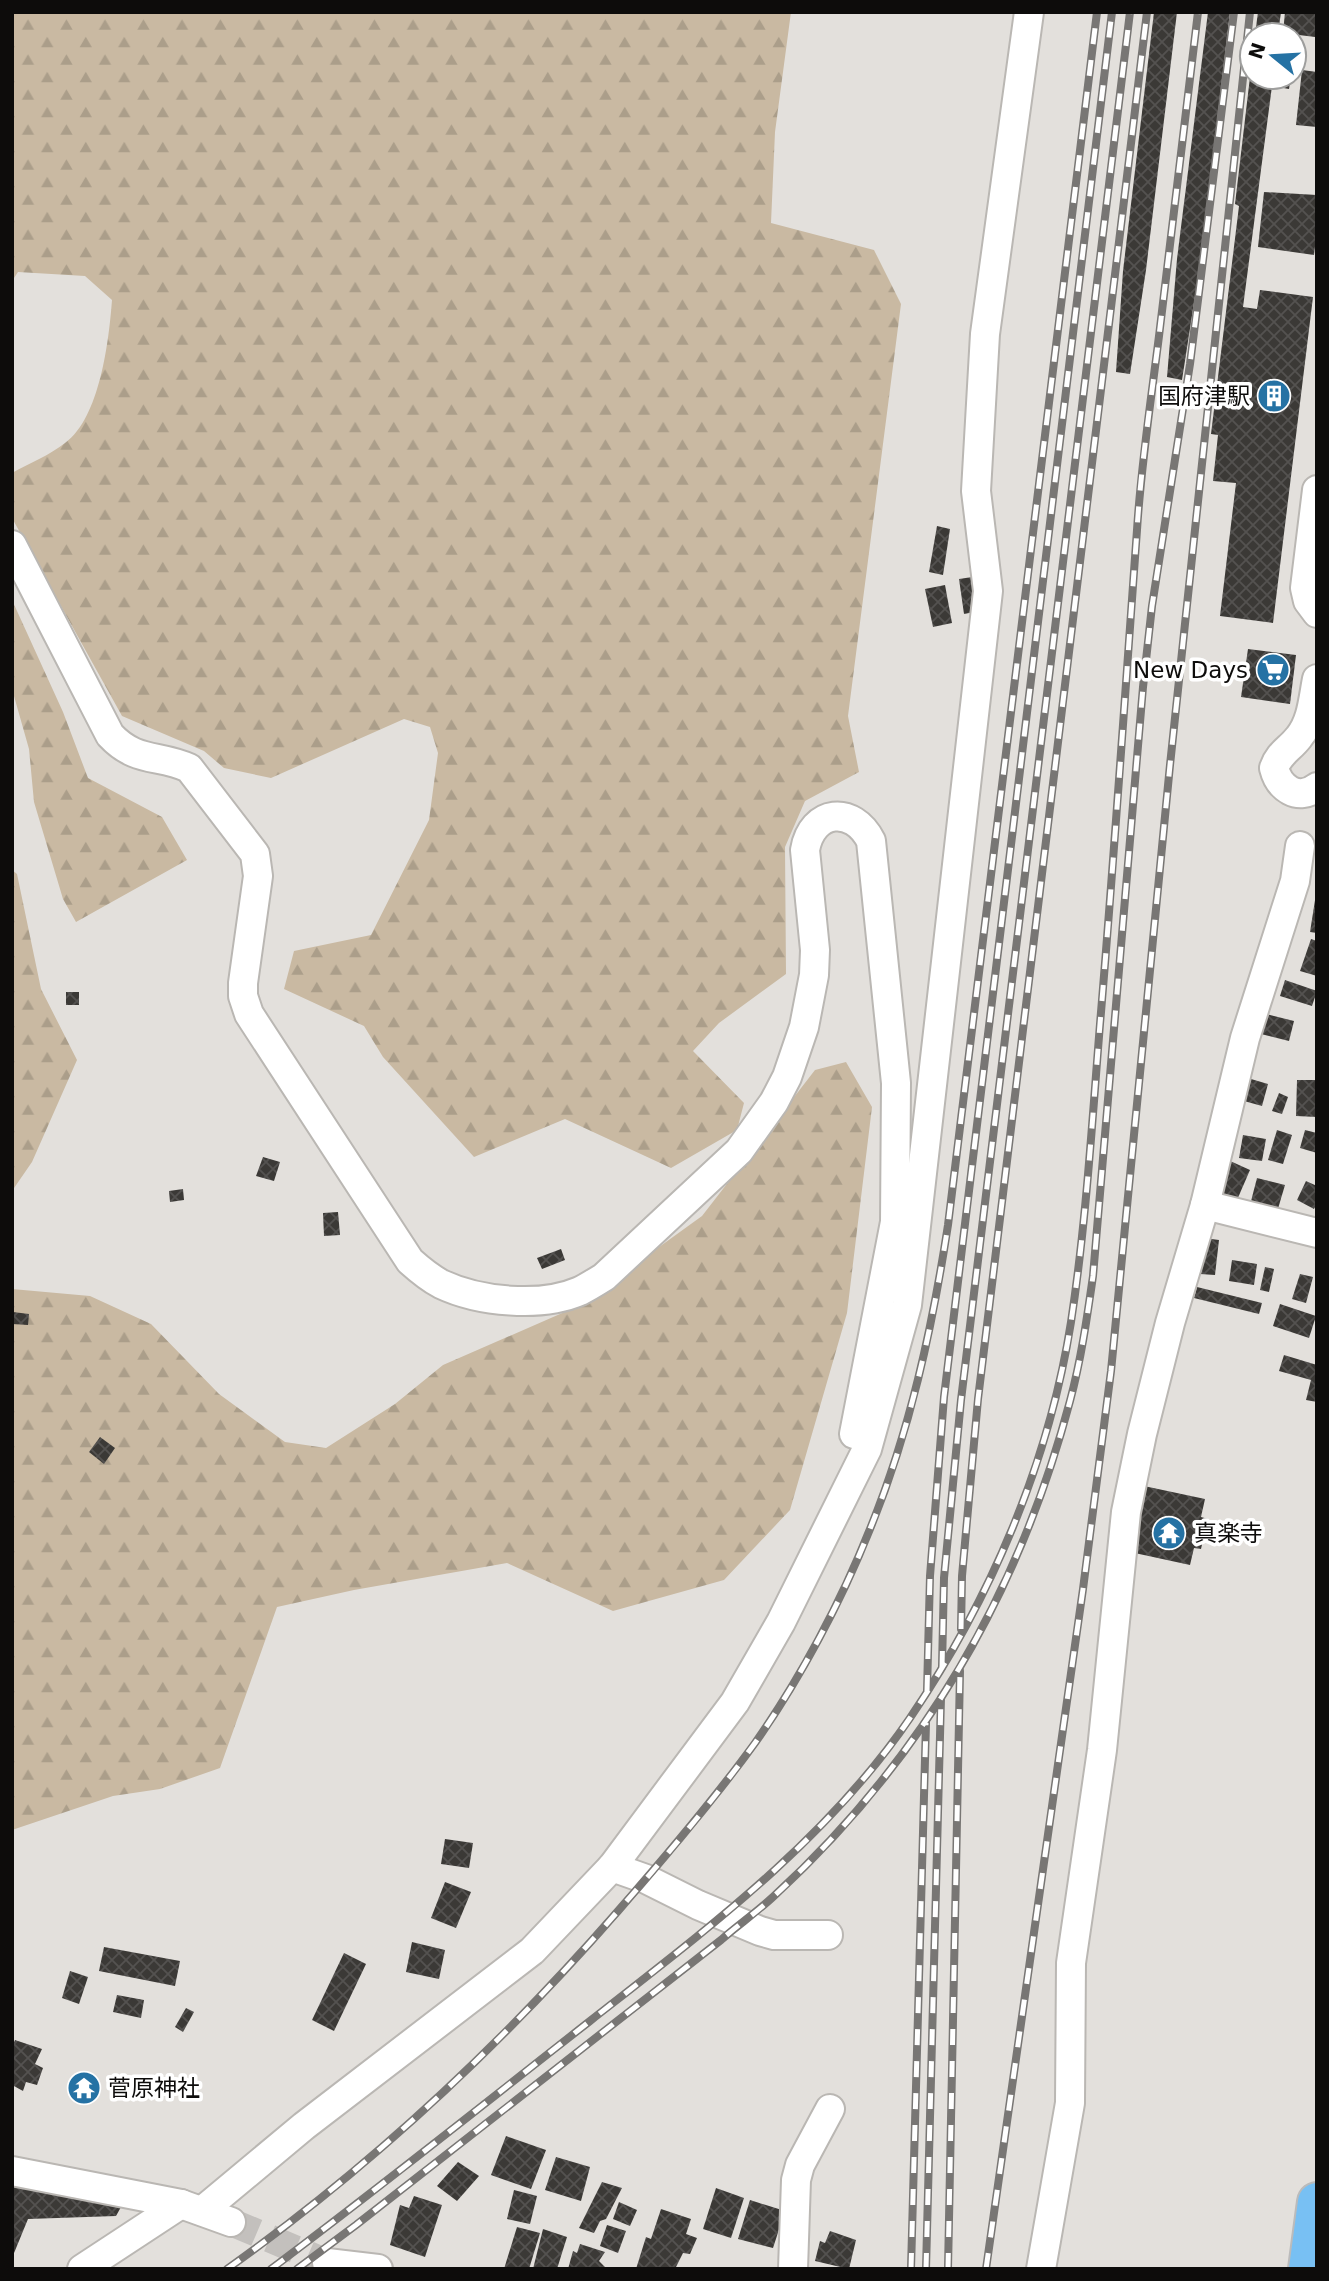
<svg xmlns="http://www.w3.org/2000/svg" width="1329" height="2281" font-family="'DejaVu Sans','Noto Sans JP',sans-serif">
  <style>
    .forest { fill: url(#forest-firs) }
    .building { fill: url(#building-cross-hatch) }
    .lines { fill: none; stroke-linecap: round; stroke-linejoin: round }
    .minor-tunnel { stroke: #c3c0bd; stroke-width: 28; stroke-dasharray: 28 14; stroke-linecap: butt }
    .minor-casing { stroke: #bab7b3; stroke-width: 32 }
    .trunk-casing { stroke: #bbb; stroke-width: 42 }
    .minor { stroke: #fff; stroke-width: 28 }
    .trunk { stroke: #78c0f3; stroke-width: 38 }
    .rail-casing { stroke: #787674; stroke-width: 8 }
    .rail { stroke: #fff; stroke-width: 5; stroke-dasharray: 16; stroke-linecap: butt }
    .labels { text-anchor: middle; stroke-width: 7; stroke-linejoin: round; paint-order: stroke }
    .poi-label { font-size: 23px; fill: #0d0c0b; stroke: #fff; text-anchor: end }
  </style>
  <defs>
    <pattern id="forest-firs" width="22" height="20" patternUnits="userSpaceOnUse" patternTransform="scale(1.75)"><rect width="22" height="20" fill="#c9b9a2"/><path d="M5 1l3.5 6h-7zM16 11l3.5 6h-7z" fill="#ab9e8a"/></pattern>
    <pattern id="building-cross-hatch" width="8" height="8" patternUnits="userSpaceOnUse" patternTransform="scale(1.75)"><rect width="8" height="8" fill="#3b3936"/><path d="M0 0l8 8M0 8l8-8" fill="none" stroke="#545250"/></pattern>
  </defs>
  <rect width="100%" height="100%" fill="#e3e0dc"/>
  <g class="forest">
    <path d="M12,12H791L775,132L771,223L874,250L901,304L848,716L859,772L805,801L785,847L786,974L719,1023L693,1051L744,1103L737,1130L671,1168L565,1119L474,1157L383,1057L364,1026L284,989L294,951L371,935L429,820L438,753L430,727L404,719L271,778L224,768L204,751L122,716L12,518V473C30,463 50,455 65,443C100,418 109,340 112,300L85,276L18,272L12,281Z"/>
    <polygon points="12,600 63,712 88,778 162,817 187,860 76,922 63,899 34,802 29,749 12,689"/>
    <polygon points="12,870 17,874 41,989 77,1060 32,1162 12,1191"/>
    <polygon points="846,1062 872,1107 847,1313 790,1510 724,1580 613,1611 507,1563 354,1590 277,1607 220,1768 160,1789 113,1796 12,1830 12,1289 90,1296 151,1324 219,1394 285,1442 326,1448 395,1404 443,1365 576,1307 702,1216 815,1070"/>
  </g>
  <g class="building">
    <polygon points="1154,12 1177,12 1146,270 1130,374 1116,372 1123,271"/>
    <polygon points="1208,12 1230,12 1200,264 1182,380 1167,377 1177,259"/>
    <polygon points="1258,12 1281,12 1278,35 1255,35"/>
    <polygon points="1285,12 1317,12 1315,37 1283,33"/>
    <polygon points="1302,70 1317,72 1317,127 1296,125"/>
    <polygon points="1250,77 1291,77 1289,89 1272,86 1243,307 1257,309 1260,290 1313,297 1273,623 1220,616 1236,483 1213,481 1218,435 1211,434 1239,206 1235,204"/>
    <polygon points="1264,192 1317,195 1317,230 1314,255 1258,247"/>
    <polygon points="937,526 950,529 943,575 929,572"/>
    <polygon points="979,576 985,610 964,614 959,579"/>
    <polygon points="945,585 952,623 933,627 925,589"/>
    <polygon points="1248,649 1296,655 1290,704 1241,697"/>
    <polygon points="1315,900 1317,900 1317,933 1310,932"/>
    <polygon points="1311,939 1317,941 1317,976 1300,971"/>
    <polygon points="1285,980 1317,991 1312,1006 1280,996"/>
    <rect x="66" y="992" width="13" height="13"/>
    <polygon points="1262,1013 1294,1021 1289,1041 1257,1033"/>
    <polygon points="1251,1079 1268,1084 1262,1106 1244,1101"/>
    <polygon points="1297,1080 1317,1080 1317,1117 1296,1116"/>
    <polygon points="1279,1093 1288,1097 1282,1114 1272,1111"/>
    <polygon points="1277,1130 1292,1135 1283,1164 1268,1160"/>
    <polygon points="1305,1130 1317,1133 1317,1153 1300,1148"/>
    <polygon points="1243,1135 1266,1139 1262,1161 1239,1158"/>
    <polygon points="263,1157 280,1162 274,1181 256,1176"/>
    <polygon points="1228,1160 1250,1170 1237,1200 1215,1191"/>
    <polygon points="1257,1178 1285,1185 1277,1212 1250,1205"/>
    <polygon points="1306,1181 1317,1186 1317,1203 1314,1209 1297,1200"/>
    <polygon points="183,1189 184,1200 170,1202 169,1191"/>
    <polygon points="338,1212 340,1235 324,1236 323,1213"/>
    <polygon points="1204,1238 1219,1240 1215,1275 1200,1274"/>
    <polygon points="561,1249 565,1260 542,1269 537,1258"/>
    <polygon points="1232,1260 1257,1264 1254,1285 1229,1281"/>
    <polygon points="1265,1267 1274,1269 1269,1292 1260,1290"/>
    <polygon points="1300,1274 1313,1277 1306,1303 1292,1299"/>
    <polygon points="1197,1287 1262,1303 1259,1314 1194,1298"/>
    <polygon points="1280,1304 1316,1316 1309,1338 1273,1326"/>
    <polygon points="13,1312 29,1314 28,1325 12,1324"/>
    <polygon points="1284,1355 1317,1365 1317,1402 1306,1400 1311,1380 1279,1371"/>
    <polygon points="100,1437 115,1448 104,1464 89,1452"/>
    <polygon points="1144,1486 1205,1499 1201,1517 1208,1519 1201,1549 1194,1548 1190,1565 1130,1552"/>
    <polygon points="445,1839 473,1843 469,1868 441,1864"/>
    <polygon points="445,1882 471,1892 456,1928 431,1918"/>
    <polygon points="412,1942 445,1950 439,1979 406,1972"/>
    <polygon points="104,1947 180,1961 175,1986 99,1971"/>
    <polygon points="344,1953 366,1964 334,2031 312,2020"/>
    <polygon points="70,1971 88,1977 79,2004 62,1998"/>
    <polygon points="117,1995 144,2000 141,2018 113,2012"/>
    <polygon points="186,2008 194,2012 183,2032 175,2027"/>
    <polygon points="15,2040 42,2049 35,2064 43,2068 37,2085 26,2082 23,2091 12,2085 12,2047"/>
    <polygon points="506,2136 546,2150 531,2189 491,2175"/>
    <polygon points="556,2157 590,2167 581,2201 545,2190"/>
    <polygon points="458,2162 479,2176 457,2201 437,2186"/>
    <polygon points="602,2182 622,2188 606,2219 600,2221 594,2233 579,2228"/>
    <polygon points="12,2184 121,2207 116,2216 28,2219 12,2258"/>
    <polygon points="716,2188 744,2198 731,2238 703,2229"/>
    <polygon points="514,2190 537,2196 530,2224 507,2219"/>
    <polygon points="414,2196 442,2205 425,2257 390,2245 400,2205 409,2208"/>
    <polygon points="750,2200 785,2211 773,2248 738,2239"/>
    <polygon points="619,2202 637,2210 630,2226 613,2219"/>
    <polygon points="661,2209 691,2219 686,2234 697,2238 690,2254 683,2253 675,2269 636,2269 646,2237 651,2239"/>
    <polygon points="607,2225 626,2231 618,2253 600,2246"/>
    <polygon points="517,2227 540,2233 529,2269 504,2269"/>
    <polygon points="543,2229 567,2237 557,2269 533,2269"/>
    <polygon points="830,2231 856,2240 849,2269 815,2261 820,2241 825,2243"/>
    <polygon points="580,2244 605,2252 599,2261 605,2267 604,2269 568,2269 573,2251 577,2253"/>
  </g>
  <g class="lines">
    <polyline class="minor-tunnel" points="231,2222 327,2263"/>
    <defs>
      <g id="minor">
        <polyline points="1317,490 1305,588 1308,601 1317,613"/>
        <path d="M12,545L110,735C136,763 158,754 189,768L255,854L258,876L243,983V996L249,1014L410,1261C420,1270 430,1278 441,1284C479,1302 541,1308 580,1291C588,1287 596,1282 604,1277L739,1151L774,1102L787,1077L804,1027L814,975L815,950L805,850C812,809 853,805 871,841L896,1083L895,1222L854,1434"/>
        <path d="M1317,679C1313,699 1312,721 1299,737C1290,749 1279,753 1274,768C1279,788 1298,802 1317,787"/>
        <polyline points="1205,1205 1317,1233"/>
        <polyline points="612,1867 646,1879 698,1905 760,1931 774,1935 828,1935"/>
        <polyline points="12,2171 181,2204 231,2222"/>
        <polyline points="202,2211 304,2126 532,1951 612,1867 735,1702 781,1622 867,1449 907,1305 946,962 988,591 976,491 985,334 1029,12"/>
        <polyline points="327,2263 378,2269"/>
        <polyline points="82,2269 181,2204"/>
        <polyline points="793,2269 796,2180 800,2165 830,2109"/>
        <polyline points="1041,2269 1070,2103 1071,1963 1102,1750 1126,1512 1142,1434 1170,1323 1205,1205 1245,1038 1295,881 1300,846"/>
      </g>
      <polyline id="trunk" points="1308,2269 1317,2202"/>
    </defs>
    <use href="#minor" class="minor-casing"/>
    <use href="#trunk" class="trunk-casing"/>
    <use href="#minor" class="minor"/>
    <use href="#trunk" class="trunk"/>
    <defs>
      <g id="rail">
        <polyline points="961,1629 962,1576 978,1399 1147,12"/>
        <polyline points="942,1667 944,1578 961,1400 1130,12"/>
        <polyline points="927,1691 930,1576 944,1397 1112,12"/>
        <path d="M227,2269C372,2166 502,2044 618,1911C666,1856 713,1801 755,1743C800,1679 841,1602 870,1529C910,1431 932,1329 948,1225L1097,12"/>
        <path d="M271,2269C379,2188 484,2104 590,2021C706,1930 826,1841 910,1718C990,1600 1049,1463 1071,1322C1086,1224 1092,1123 1100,1024C1114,859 1125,695 1137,530C1141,465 1151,400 1159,336C1172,228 1185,120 1198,12"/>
        <path d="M297,2269L356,2225L721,1940C738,1925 757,1912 774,1896C921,1761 1019,1594 1070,1401C1081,1360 1087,1318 1093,1276L1143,687L1152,606L1190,364L1234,12"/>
        <polyline points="911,2269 926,1723"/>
        <polyline points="926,2269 941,1698"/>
        <polyline points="948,2269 960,1671"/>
        <polyline points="986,2269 1083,1589 1111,1371 1170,765 1250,12"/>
      </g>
    </defs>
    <use href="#rail" class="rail-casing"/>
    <use href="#rail" class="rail"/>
  </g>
  <defs>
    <symbol id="building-disc" viewBox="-11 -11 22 22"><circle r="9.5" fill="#2572a4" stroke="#fff"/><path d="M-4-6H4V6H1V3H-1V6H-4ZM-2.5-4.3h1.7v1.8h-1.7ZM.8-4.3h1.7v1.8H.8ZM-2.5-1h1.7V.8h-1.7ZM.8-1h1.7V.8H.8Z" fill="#fff"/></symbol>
    <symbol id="supermarket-disc" viewBox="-11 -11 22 22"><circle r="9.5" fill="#2572a4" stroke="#fff"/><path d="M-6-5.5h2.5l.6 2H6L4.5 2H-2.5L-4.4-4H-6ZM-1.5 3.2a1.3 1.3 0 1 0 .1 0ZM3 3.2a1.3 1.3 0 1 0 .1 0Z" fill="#fff"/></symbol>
    <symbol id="temple-disc" viewBox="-11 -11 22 22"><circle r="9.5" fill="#2572a4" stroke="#fff"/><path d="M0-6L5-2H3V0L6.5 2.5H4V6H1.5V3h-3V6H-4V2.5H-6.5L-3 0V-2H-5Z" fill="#fff"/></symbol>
  </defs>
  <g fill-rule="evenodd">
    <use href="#building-disc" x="1255" y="377" width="38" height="38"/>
    <use href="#supermarket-disc" x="1254" y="651" width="38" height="38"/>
    <use href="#temple-disc" x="1150" y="1514" width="38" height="38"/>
    <use href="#temple-disc" x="65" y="2069" width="38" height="38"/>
  </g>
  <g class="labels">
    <g class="poi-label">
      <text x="1250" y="404">国府津駅</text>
      <text x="1248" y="678">New Days</text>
      <text x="1194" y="1541" text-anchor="start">真楽寺</text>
      <text x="108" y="2096" text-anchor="start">菅原神社</text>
    </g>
  </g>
  <rect width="1329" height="2281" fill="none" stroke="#0d0c0b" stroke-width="28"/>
  <g transform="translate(1273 56) rotate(288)"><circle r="33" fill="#ffffff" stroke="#9e9e9d" stroke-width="2"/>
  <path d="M0-5L12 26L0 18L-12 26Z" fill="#2572a4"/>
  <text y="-10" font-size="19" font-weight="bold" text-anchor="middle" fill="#0d0c0b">N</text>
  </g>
</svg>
